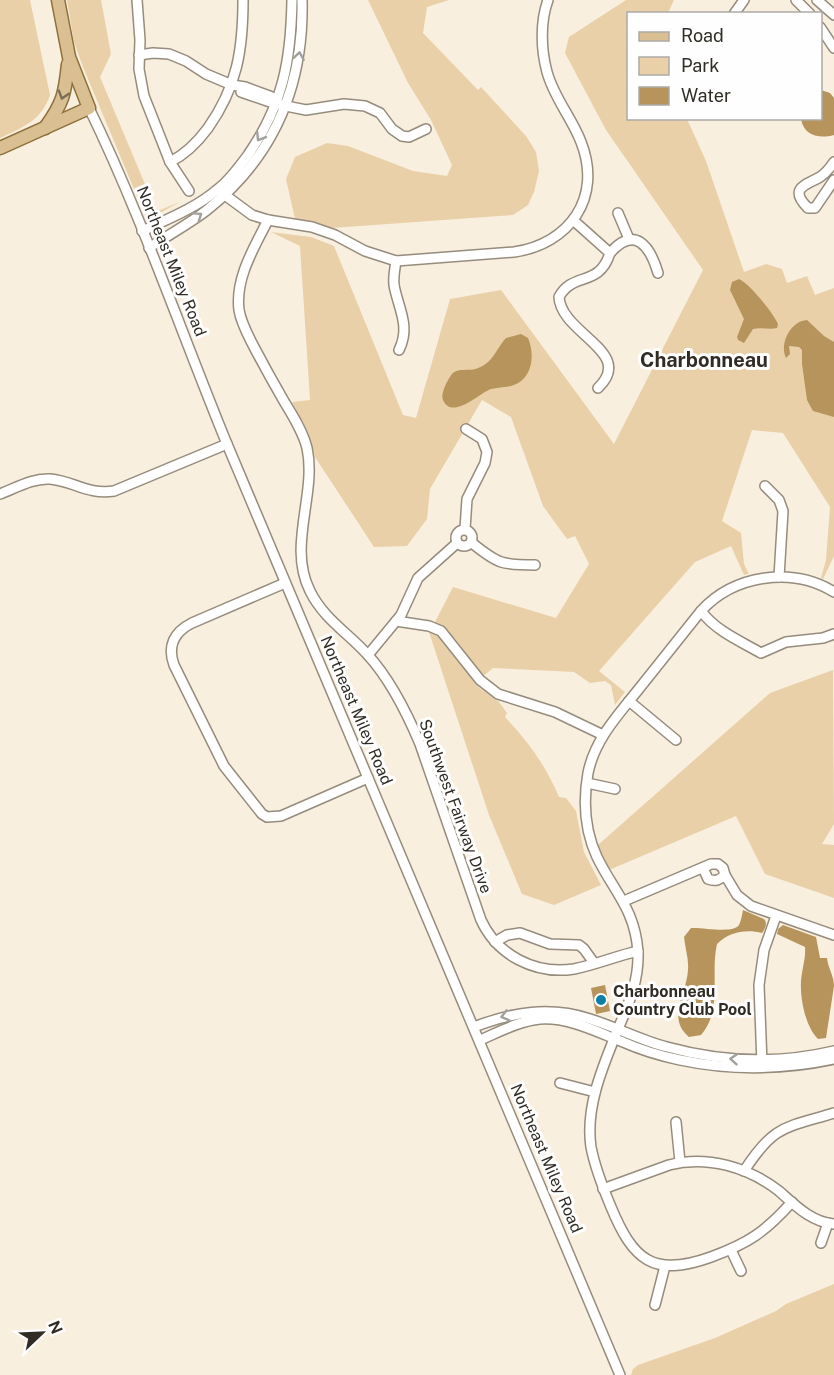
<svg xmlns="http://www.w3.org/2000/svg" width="834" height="1375" font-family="'Public Sans',sans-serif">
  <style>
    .green { fill: #e9d0a8 }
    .water { fill: #b6945b }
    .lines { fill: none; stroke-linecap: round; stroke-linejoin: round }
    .minor-casing { stroke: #968c7d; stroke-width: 12 }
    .major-casing { stroke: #8d703c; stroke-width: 15 }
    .minor { stroke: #fff; stroke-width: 9 }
    .major { stroke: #d9bf91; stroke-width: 12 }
    .oneway { stroke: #a2a09d }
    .oneway2 { stroke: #7c6e56 }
    .poi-dot { fill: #0d7fa7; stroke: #fefefe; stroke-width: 2 }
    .labels { text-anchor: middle; stroke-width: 6; stroke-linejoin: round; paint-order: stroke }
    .street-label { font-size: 16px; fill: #302c25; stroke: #fefefe }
    .poi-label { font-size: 16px; font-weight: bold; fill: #302c25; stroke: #fefefe; text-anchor: start }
    .quarter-label { font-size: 20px; font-weight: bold; fill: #302c25; stroke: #fefefe }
  </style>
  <rect width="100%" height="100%" fill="#f9efdf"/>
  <g class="green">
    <path d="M0,0H30L50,95C42,120 22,128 0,138Z"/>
    <polygon points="67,0 101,0 111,54 100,77 155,208 160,210 180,202 147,220 83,67 74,42"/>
    <polygon points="368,0 449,0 427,7 423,33 478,90 481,87 526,136 536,152 539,171 534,192 528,205 513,215 332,228 314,222 295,219 286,179 295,157 327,143 348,146 413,171 447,176 452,165 431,120 408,83"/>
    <path d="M626,0H674L668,13L628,14V118L687,119L706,161L744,272L766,264L782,269L787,283L807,276L815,295L834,288V556L823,579L821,578L826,560L830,507L783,433L752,430L722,521L741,533L744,564L749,574L744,575L731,546L695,562L599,671L625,692L615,705L611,685L605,681L590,683L574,672L493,668L482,677C468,658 456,632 434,624L453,587L556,618L589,564L575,536L567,539L543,506L511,417L482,400L430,489L427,519L407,546L374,547L315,457L308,433L292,402L310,400L300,246L271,232L311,237L334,246L403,415L416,418L450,299L501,290L614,444L703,270L606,130L565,53L569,37Z"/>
    <path d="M429,632L441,637L477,686L499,702L507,713L505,717C528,741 546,766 559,797L566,798L576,811L584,852L601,885L554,905L522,894L489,815Z"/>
    <polygon points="833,670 834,824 822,844 834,845 834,898 765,874 736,816 609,870 598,845 770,693"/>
    <polygon points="834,1284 834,1375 631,1375 633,1369 638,1365 715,1338 776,1311 786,1304"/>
  </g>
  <g class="water">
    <path d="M821,90L830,93L834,98V135C819,139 804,136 801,119L820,118Z"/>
    <path d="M739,279C749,283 774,314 778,324L777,328C769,330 761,327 753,329L744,343L738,340L737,337L744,319L730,290L732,282Z"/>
    <path d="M807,320L824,336L834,342V417L813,411L807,400L802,364V350L799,347L789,346L790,354L786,358C779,343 791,321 807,320Z"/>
    <path d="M521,334L528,338C535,354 533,378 514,385C506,388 498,387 491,389C481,392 452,421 443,400C440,394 448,379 452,374C458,367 470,372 478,368C493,363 496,349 506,338Z"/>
    <path d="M743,910L764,919C768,923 765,929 762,933C746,929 729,932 717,944C710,974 723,1010 701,1035L689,1037C666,1018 687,993 688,970C689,959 685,948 684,937L691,928C703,927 733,934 739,925C741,921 742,915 743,910Z"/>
    <path d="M783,925L816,937L820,958H827C828,968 834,976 834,986L826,1038L818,1039C805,1026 800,998 801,981C802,969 806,958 805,947L777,934L778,929Z"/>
    <polygon points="605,985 610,1011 596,1014 591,988"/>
  </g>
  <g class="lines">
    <defs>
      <g id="minor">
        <polyline points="137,0 140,40 139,69 144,96 170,162 189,191"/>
        <polyline points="796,0 810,14"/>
        <polyline points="817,0 834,15"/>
        <polyline points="734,14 744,0"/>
        <polyline points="820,27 834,48"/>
        <polyline points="139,55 153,53 169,54 186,61 206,74 232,85 245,87 272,97 277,104 286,106 306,110 344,104 365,106 380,113 392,129 402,136 409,137 426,129"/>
        <polyline points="241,92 276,104"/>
        <path d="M89,108C142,217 181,332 227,444L620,1375"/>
        <path d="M170,162C186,154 197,143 208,128C237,87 243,50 243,0"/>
        <path d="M834,162C830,168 826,173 820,177C806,185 788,188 808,208H815L834,180"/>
        <path d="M218,190L252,215L268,220L312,227L335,235L365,251L396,261L514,252C569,244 603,198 581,142C572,118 554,98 547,72C541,50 540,22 548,0"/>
        <polyline points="618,213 629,239"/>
        <path d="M268,220C254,248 235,278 239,310C241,323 248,335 254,347C264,366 274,384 285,403C293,416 303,432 307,448C317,494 287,546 310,591C323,618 348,633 367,654C391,680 407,713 420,744L481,920C497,955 535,975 574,969C595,965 616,956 638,951"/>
        <path d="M573,220L610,253C599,288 573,271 559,297C561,334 636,352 598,388"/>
        <path d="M142,231C168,219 196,208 218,189C230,180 239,167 248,155C283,105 291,60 292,0"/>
        <path d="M149,248C168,235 189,224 207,210C275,156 304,85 302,0"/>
        <path d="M610,253C635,225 650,246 658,273"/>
        <path d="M396,261C395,269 393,276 394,285C398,308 411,326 399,350"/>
        <polyline points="765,486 779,500 783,511 779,577"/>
        <path d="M0,494C16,488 32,478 50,479C74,481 87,495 114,491L227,444"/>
        <polyline points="465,529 467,499 485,463 487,452 482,439 466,429"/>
        <circle cx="464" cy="538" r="8"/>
        <path d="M472,543C498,564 502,565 535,565"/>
        <path d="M285,583L192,623C174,632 167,646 174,665L224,766L262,814L267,817L281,816L368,778"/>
        <path d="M701,611C716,631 740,641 761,653L786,642L823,638L834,634"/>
        <polyline points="396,621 429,626 441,631 480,680 498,694 555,712 603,735"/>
        <polyline points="368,655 401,615 418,578 456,544"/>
        <polyline points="629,701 676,740"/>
        <polyline points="587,783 615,789"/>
        <polyline points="725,875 737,895 751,906 834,935"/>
        <path d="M624,901L711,864H718L723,868L725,875C719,880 716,882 708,879L703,868"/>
        <polyline points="495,942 507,935 520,933 550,944 579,945 584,949 594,963"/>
        <path d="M474,1027C512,1012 550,1006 590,1019C616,1027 640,1040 667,1047C722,1062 779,1064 834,1051"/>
        <path d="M480,1040C499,1032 519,1021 540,1019C569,1017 597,1032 623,1042C641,1050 661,1056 680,1060C732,1071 782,1070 834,1059"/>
        <polyline points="762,1064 759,985 764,950 776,916"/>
        <polyline points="560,1083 595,1092"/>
        <polyline points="676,1122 680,1162"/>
        <path d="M744,1171C774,1125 784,1128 834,1113"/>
        <path d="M603,1189L669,1165C707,1155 748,1167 779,1191C795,1205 811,1222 834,1224"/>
        <path d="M792,1202C765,1232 749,1243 711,1257C653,1278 633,1260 611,1207C603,1188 595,1168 591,1147C585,1107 603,1066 618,1029C629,1003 639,981 638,952C635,909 614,892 597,857C585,831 583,801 588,773C595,738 620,713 642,685C661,661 681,636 701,611C734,575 792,566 834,592"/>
        <polyline points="821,1243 828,1223"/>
        <polyline points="731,1250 741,1271"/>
        <polyline points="655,1305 665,1266"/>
      </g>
      <g id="major">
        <path d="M45,128C63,103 65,94 68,64"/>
        <polyline points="0,148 89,108 69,57 58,0"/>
      </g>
    </defs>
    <use href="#minor" class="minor-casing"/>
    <use href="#major" class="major-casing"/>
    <use href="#minor" class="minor"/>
    <use href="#major" class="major"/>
  </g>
  <defs><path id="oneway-chevron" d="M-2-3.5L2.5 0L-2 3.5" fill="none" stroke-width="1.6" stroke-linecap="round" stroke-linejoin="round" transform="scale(1.5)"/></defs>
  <g class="oneway">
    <use href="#oneway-chevron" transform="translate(299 56) rotate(-81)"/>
    <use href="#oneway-chevron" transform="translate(260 137) rotate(122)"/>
    <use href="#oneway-chevron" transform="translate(198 216) rotate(-35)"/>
    <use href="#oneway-chevron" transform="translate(505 1016) rotate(165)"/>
    <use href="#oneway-chevron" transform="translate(734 1059) rotate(-175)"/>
  </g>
  <use class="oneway2" href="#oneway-chevron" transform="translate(63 95) rotate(107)"/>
  <circle class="poi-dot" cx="601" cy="1000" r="6"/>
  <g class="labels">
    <g class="street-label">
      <text transform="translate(172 261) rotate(68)" y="6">Northeast Miley Road</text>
      <text transform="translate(357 710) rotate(67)" y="6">Northeast Miley Road</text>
      <text transform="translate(456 806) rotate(70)" y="6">Southwest Fairway Drive</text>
      <text transform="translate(547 1158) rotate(67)" y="6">Northeast Miley Road</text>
    </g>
    <g class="poi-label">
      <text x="613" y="997">Charbonneau<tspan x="613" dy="18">Country Club Pool</tspan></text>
    </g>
    <g class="quarter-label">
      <text x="704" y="367">Charbonneau</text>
    </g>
  </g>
  <rect x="627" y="12" width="195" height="108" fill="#fefefe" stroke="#acaaa7" stroke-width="1.5"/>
  <rect x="639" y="32" width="30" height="9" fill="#d9bf91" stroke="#acaaa7" stroke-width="1.5"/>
  <text x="681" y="42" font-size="18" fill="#302c25">Road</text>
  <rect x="639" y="57" width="30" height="18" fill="#e9d0a8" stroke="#acaaa7" stroke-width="1.5"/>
  <text x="681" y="72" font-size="18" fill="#302c25">Park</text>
  <rect x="639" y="87" width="30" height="18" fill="#b6945b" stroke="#acaaa7" stroke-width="1.5"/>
  <text x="681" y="102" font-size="18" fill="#302c25">Water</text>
  <g transform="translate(42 1333) rotate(67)" stroke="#fefefe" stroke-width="4.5" paint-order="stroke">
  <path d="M0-4.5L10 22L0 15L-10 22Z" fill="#302c25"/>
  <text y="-9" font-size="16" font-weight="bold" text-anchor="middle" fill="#302c25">N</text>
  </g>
</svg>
